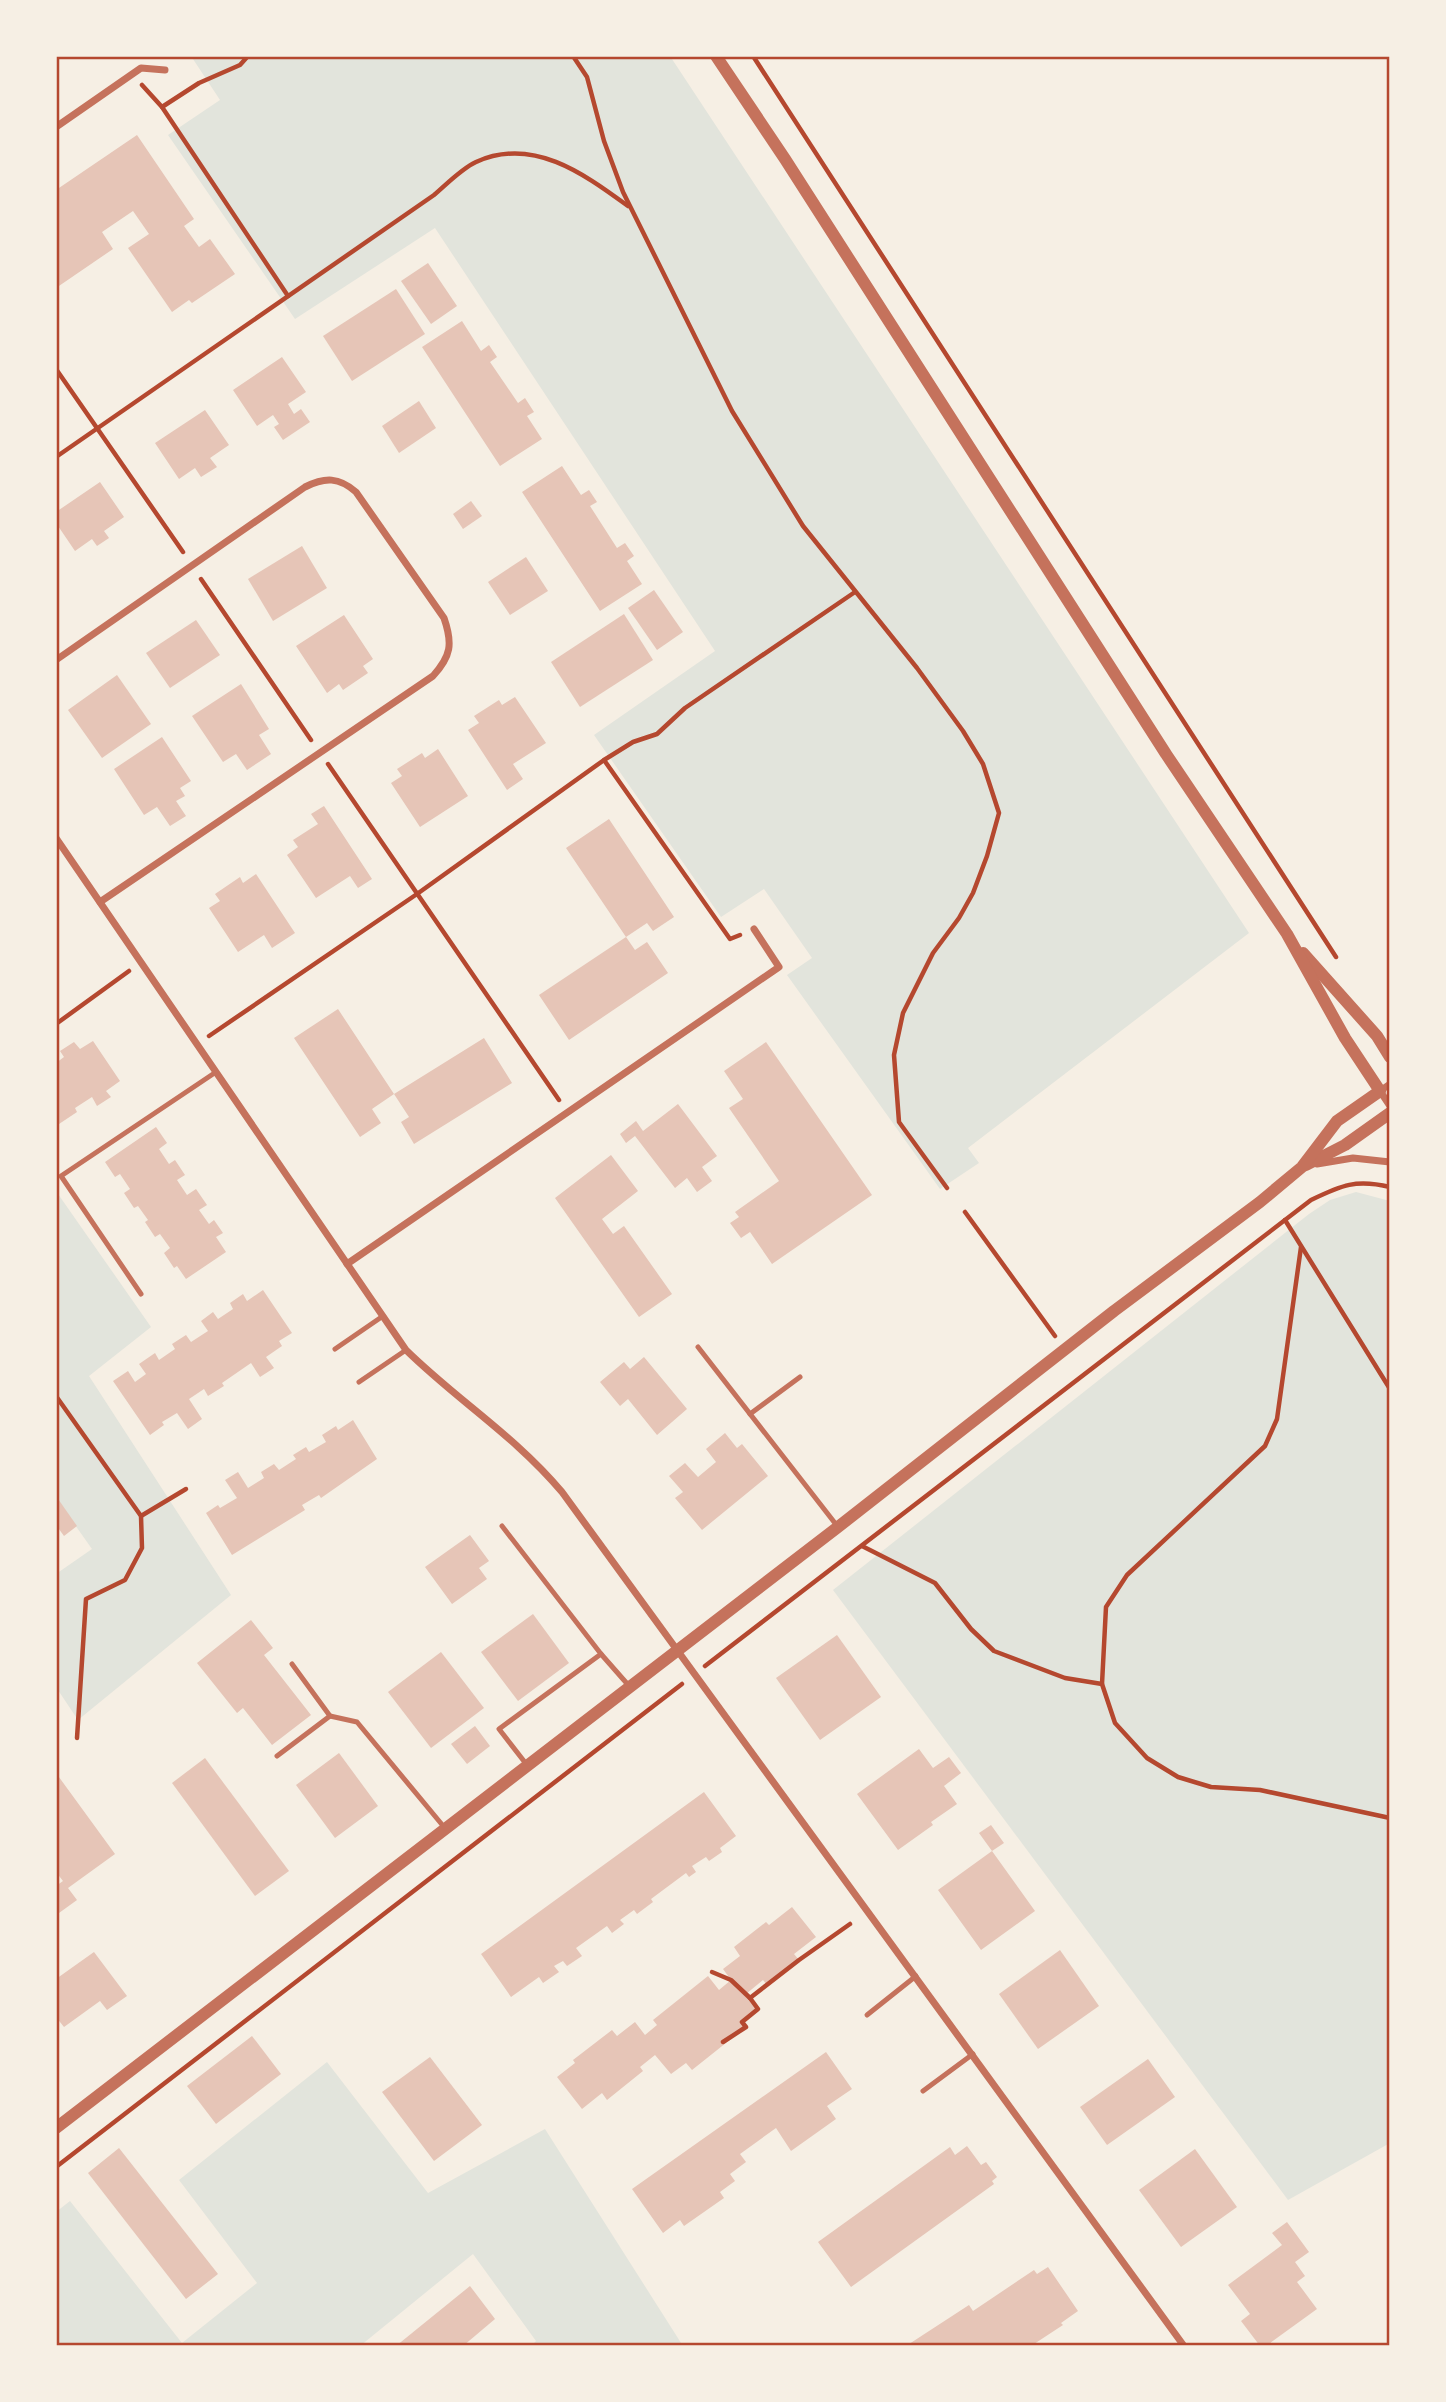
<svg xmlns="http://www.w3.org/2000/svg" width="1446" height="2402" font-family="Poppins,sans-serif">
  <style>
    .green { fill: #e2e4dc }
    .building { fill: #e6c5b7 }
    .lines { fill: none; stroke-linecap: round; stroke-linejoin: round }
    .path { stroke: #b5482f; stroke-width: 4.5 }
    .service { stroke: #c5725c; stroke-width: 5 }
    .minor { stroke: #c5725c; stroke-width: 7 }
    .tertiary { stroke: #c5725c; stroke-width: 12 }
    .neatline { fill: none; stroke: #b5482f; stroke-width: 2.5 }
  </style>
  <rect width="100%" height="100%" fill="#f6efe4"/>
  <g class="green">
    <polygon points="191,56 670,56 1249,933 968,1148 979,1163 940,1189 787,975 812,958 764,889 721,917 594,735 715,651 435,228 295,319 168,135 220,100"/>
    <polygon points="1356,1192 1390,1201 1390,2143 1288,2200 833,1590 1309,1214 1330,1200"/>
    <polygon points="58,1194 151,1327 89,1376 231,1595 78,1720 56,1687 56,1574 92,1549 56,1498 56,1195"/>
    <polygon points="327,2062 428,2193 545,2129 683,2346 531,2346 536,2341 473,2254 360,2346 56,2346 56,2212 70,2201 182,2343 257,2283 179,2180"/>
  </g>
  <g class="building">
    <polygon points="137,135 194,219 184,226 199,247 210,239 235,274 192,303 189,300 172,312 128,248 149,234 133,211 102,232 113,249 56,288 56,190"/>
    <polygon points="428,263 457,306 431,324 401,281"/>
    <polygon points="396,289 425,334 352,381 323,336"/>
    <polygon points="462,321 481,351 489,345 497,357 490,362 518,403 525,398 534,412 527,416 542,439 500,466 422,347"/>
    <polygon points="282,357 306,392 288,404 294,414 301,409 310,422 283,440 274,427 279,424 273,415 257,426 233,390"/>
    <polygon points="419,401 436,428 399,453 382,426"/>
    <polygon points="205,410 229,445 210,458 217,467 201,477 195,468 179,479 155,443"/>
    <polygon points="562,466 581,495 589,490 597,502 590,506 617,548 625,543 634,556 627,561 642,584 600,611 522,492"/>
    <polygon points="100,482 124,517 104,531 109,538 97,546 92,539 75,551 56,523 56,512"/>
    <polygon points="471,501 482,516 463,529 453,514"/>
    <polygon points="302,546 327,588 273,621 248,579"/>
    <polygon points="526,557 548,591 510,615 488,582"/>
    <polygon points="654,590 683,632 657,650 628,608"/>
    <polygon points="624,614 653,660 580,707 551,662"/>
    <polygon points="344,615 373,659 363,666 368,673 343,690 339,684 327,693 296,646"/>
    <polygon points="196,620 220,655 170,688 146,653"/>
    <polygon points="117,675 151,724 102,758 68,710"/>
    <polygon points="241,684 269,729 259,735 271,754 247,770 236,754 223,762 192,716"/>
    <polygon points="515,697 546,743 513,764 523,779 507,790 468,730 479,723 474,716 499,700 502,705"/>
    <polygon points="162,737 191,781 180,788 185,796 176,801 186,816 170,826 157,807 144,815 114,769"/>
    <polygon points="438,749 468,796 420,827 391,783 402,776 397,769 422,753 425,758"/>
    <polygon points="324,806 372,879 358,888 350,876 316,898 287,855 298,847 293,840 318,824 311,814"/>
    <polygon points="609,819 674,917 653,931 647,923 626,937 566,848"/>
    <polygon points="256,874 295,933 272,948 264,935 238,952 209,908 220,901 215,894 240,877 243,883"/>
    <polygon points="626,937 635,950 647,942 668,973 569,1040 539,995"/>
    <polygon points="338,1009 394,1094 372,1109 381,1123 360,1137 294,1038"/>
    <polygon points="484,1038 512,1083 414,1144 401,1122 409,1117 394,1094"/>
    <polygon points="93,1041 120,1081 106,1091 111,1097 97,1106 92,1097 75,1108 77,1112 56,1126 56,1063 64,1057 60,1051 74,1042 80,1049"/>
    <polygon points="766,1042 872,1195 772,1264 750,1232 741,1238 730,1223 739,1217 735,1212 779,1181 729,1108 743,1099 724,1071"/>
    <polygon points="678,1104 717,1156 702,1167 712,1181 697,1192 687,1178 675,1188 635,1136 626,1143 620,1134 636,1121 643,1131"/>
    <polygon points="156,1127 167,1143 159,1149 169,1164 175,1160 185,1175 177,1180 187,1195 196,1189 207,1205 199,1210 209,1224 214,1220 223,1233 216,1237 226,1252 186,1279 177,1266 174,1268 164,1253 170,1248 160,1234 155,1237 145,1222 148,1220 138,1206 134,1208 124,1193 130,1189 120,1174 115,1177 105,1162"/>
    <polygon points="611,1155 638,1191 602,1219 613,1234 624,1226 672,1294 639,1317 555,1198"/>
    <polygon points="263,1290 292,1333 279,1341 282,1346 266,1357 274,1368 260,1377 251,1363 222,1383 224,1386 208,1396 204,1389 189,1399 202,1419 188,1429 177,1413 162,1422 164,1425 150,1435 113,1381 128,1371 135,1382 146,1374 139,1364 155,1353 159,1360 175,1349 172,1344 186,1335 191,1342 208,1331 201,1321 213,1312 218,1319 233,1309 230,1303 243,1294 247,1301"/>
    <polygon points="644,1357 687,1409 657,1435 628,1399 620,1406 600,1382 624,1362 630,1369"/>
    <polygon points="353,1420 377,1459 321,1498 319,1495 302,1505 305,1510 232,1555 206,1513 218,1505 220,1508 237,1498 225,1480 238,1472 248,1488 264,1478 261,1472 274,1464 279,1470 296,1459 293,1455 306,1447 309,1452 326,1442 322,1435 336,1426 338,1430"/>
    <polygon points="725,1433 737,1448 742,1444 768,1476 702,1530 675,1498 683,1492 669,1476 685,1463 698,1477 716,1462 706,1449"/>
    <polygon points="56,1496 77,1526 64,1536 56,1525"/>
    <polygon points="470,1535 489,1561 479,1568 487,1579 452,1604 425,1567"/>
    <polygon points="533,1614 569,1663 518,1701 481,1652"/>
    <polygon points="251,1620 273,1648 264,1655 311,1715 272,1745 243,1708 237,1713 197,1663"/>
    <polygon points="837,1635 881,1697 820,1740 776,1678"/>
    <polygon points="441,1652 484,1708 431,1748 388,1692"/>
    <polygon points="475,1726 490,1746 467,1764 451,1744"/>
    <polygon points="919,1749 933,1768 949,1757 961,1773 944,1786 957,1804 931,1822 933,1825 898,1850 857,1794"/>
    <polygon points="339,1753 378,1806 335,1838 296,1785"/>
    <polygon points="205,1758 289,1871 255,1896 172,1783"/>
    <polygon points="56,1773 115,1854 68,1888 77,1900 59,1913 56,1908 56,1886 63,1881 56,1872"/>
    <polygon points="704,1792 736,1836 720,1848 722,1852 709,1861 706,1857 692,1866 696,1872 689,1877 686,1873 651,1899 653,1902 637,1914 634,1910 620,1920 624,1924 612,1933 607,1926 576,1948 582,1956 567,1966 563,1961 554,1966 559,1972 543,1983 539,1977 511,1997 481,1954"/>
    <polygon points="991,1825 1004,1843 992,1851 1035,1911 981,1950 938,1890 992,1851 979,1833"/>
    <polygon points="792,1907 816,1937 794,1954 799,1960 767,1985 763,1980 746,1994 758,2009 742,2022 746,2027 692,2070 686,2063 671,2074 655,2055 640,2067 643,2071 607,2100 602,2093 582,2109 557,2077 575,2063 573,2060 612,2030 617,2036 635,2022 645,2035 657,2025 653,2020 708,1976 719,1990 731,1980 723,1969 740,1956 734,1947 766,1922 769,1925"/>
    <polygon points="1060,1950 1099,2006 1038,2049 999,1994"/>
    <polygon points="94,1952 127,1996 107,2010 100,2001 64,2027 56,2017 56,1979"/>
    <polygon points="252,2036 281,2074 216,2124 187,2086"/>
    <polygon points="826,2052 852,2089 827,2106 836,2119 791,2151 776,2128 740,2154 746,2162 730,2174 735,2181 720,2192 724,2198 684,2226 680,2220 663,2233 632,2189"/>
    <polygon points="430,2057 482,2125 434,2161 382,2092"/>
    <polygon points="1148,2059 1175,2097 1107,2145 1080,2107"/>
    <polygon points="967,2146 981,2165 986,2162 997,2177 992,2181 994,2184 851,2287 818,2242 950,2147 955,2155"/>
    <polygon points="119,2148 218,2274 186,2299 88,2173"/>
    <polygon points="1195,2149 1237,2207 1181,2247 1139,2190"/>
    <polygon points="1287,2222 1309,2252 1295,2262 1305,2276 1297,2282 1317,2309 1266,2346 1260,2346 1241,2321 1250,2314 1228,2285 1282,2245 1272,2233"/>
    <polygon points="1048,2267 1078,2311 1061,2323 1063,2325 1031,2346 906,2346 969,2305 973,2311 1034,2270 1037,2274"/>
    <polygon points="470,2286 495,2319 463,2346 396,2346"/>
  </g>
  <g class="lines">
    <g class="path">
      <polyline points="573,56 587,77 604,141 623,192 732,411 803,526 917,668 963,731 983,764 999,813 987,856 973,893 959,918 933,953 903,1013 894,1055 899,1122 947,1188"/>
      <polyline points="753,56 1336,957"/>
      <polyline points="142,85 162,107 288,296"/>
      <polyline points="162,107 199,83 240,65 248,56"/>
      <polyline points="56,369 183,552"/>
      <path d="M56,457L434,195C447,184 461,169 476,162C533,136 584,174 628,206"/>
      <polyline points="201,579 311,740"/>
      <polyline points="604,760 730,939 740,935"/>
      <polyline points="328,764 559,1100"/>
      <polyline points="56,1024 129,971"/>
      <polyline points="209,1036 417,894 604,760 633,742 657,734 685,708 855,592"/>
      <polyline points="965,1212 1055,1336"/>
      <polyline points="1285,1220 1390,1389"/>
      <polyline points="1301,1247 1277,1419 1265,1446 1127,1575 1106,1607 1102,1684 1115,1723 1147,1758 1178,1777 1211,1787 1260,1790 1390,1818"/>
      <polyline points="56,1396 141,1516 142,1548 125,1580 86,1599 77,1738"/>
      <polyline points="141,1516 186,1489"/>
      <polyline points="862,1546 935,1583 971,1629 994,1651 1065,1678 1102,1684"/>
      <path d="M705,1666L1311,1200C1342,1185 1356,1179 1390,1187"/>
      <polyline points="712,1972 731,1980 750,1998"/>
      <polyline points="723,2042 746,2027 742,2022 758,2009 750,1998 799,1960 850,1924"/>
      <polyline points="56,2167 682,1684"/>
    </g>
    <g class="service">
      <polyline points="141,1294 61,1176 216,1072"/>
      <polyline points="698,1347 838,1527"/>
      <polyline points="335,1349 383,1316"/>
      <polyline points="359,1382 406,1350"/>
      <polyline points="750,1414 800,1377"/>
      <polyline points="502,1526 601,1654 499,1729 527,1765"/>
      <polyline points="601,1654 630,1687"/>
      <polyline points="292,1664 330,1716 357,1722 444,1827"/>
      <polyline points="277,1756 330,1716"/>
      <polyline points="867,2015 916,1976"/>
      <polyline points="923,2091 973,2054"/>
    </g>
    <g class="minor">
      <polyline points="56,127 141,68 165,70"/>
      <path d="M56,660L305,487C325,477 339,477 356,492L444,618C453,644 451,656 433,676L100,902"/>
      <path d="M56,838L406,1350C458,1401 514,1435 562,1492L1184,2346"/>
      <polyline points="1390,1084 1380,1091 1390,1106"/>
      <polyline points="1317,1164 1353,1158 1390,1162"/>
      <polyline points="347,1264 779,967 754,929"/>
    </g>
    <g class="tertiary">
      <polyline points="1303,953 1377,1036 1390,1057"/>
      <polyline points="1306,1165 1345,1145 1390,1113"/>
      <polyline points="56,2128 838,1527 1114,1311 1260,1202 1302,1167 1337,1121 1380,1091 1345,1038 1287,934 1166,754 785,159 716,56"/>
    </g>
  </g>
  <rect width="1446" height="2402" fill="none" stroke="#f6efe4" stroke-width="116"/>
  <rect x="58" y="58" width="1330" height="2286" class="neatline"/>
</svg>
